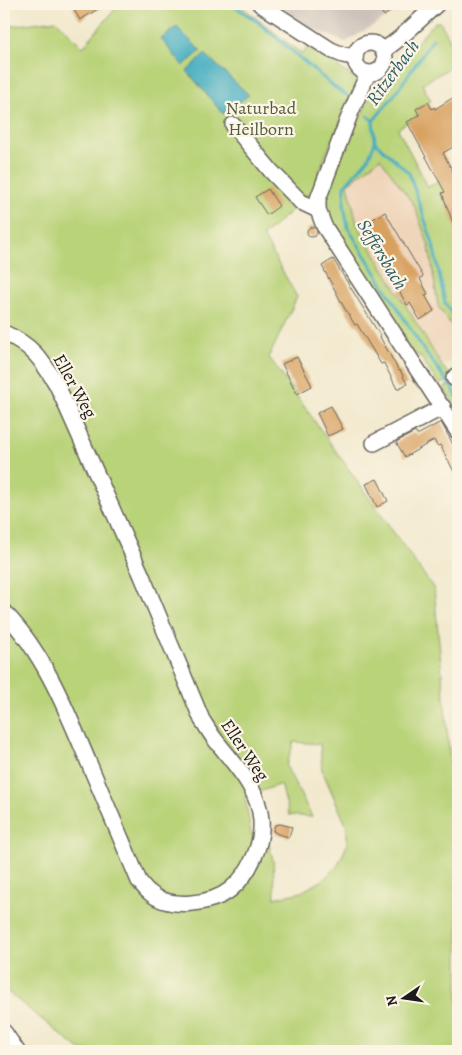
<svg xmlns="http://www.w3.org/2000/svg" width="462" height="1055" font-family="Alegreya,serif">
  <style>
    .built { fill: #efd6bb }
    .industrial { fill: #cdc2b9 }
    .green { fill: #b9d379; stroke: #6a784a; fill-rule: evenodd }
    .water { fill: #41acc0; stroke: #2e646e }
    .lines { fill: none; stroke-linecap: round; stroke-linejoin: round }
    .stream { stroke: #41acc0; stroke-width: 3 }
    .building { fill: #d8a161 }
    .minor-casing { stroke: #67635a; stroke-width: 18 }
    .minor { stroke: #fff; stroke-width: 15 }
    .labels { text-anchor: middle; stroke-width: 4.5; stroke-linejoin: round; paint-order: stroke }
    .park-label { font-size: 18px; fill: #535c3d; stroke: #fcf5e5 }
    .street-label { font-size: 18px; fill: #1c1c1c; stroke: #fcf5e5 }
    .water-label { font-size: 19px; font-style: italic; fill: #2d5d66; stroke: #fcf5e5 }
  </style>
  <rect width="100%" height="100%" fill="#fcf5e5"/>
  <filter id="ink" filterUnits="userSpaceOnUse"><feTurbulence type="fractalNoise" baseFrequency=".02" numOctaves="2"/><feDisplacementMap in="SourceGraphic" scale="10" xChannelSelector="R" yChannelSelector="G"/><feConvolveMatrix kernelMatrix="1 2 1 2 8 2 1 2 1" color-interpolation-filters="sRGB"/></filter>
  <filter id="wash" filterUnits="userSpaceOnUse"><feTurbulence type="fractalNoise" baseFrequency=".0096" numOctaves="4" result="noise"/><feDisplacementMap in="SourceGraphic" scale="20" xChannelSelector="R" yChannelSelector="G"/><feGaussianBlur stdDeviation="1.12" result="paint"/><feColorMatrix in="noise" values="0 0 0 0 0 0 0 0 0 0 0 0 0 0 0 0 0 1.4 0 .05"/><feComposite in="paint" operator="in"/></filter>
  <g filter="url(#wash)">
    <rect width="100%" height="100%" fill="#f1e8cc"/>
    <polygon class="built" points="380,158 414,205 429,246 438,306 458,335 458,357 442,366 357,224 348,184"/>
    <polygon class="industrial" points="277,4 408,4 346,42 310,28"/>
    <g class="green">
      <path d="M127,4H238L302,54L308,47L357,80L358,87C341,123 320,159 312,197L304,195L302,201L263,236L297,297L269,357L434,589L458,846V1051H81L4,989V27L56,20L83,47L117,7ZM294,742L320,744L322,770L347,827V845L338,865L323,880L301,892L275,898L273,860L268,841L251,834L245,797L281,784L289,815L312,817L286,766Z"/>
      <polygon points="435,22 440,22 458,54 458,63 422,84 431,101 416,109 419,115 407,122 398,129 428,187 458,170 458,335 438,306 429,246 414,205 380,158 348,184 357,224 442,366 452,378 444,383 438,384 420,356 413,353 333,227 326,192 330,178 373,91"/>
      <polygon points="454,382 458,388 458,411 444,388"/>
    </g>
    <g class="water">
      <polygon points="177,27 201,51 183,66 161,39"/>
      <polygon points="205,54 249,95 223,114 187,71"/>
    </g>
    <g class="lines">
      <g class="stream">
        <polyline points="231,4 258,22 334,87 348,96"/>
        <polyline points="368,116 373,121 375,142 368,159 345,185 344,205 348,228 423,349 453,389 458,400"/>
        <polyline points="373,121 395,94 433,39"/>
        <polyline points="375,142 409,173 433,244 445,303 458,323"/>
      </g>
    </g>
    <g id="blocks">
      <g class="building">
        <polygon points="80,4 106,4 80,20 73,8"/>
        <polygon points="376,4 401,4 384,16"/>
        <polygon points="454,97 458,105 458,144 443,153 458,181 457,234 442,193 445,192 407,122 419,115 416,109 428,102 432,109 434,107 435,109"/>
        <polygon points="268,189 279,206 267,215 255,197"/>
        <polygon points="385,212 423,276 420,279 428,294 425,295 434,311 420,320 410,303 407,305 399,291 405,287 366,223"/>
        <circle cx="312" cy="232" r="5"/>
        <polygon points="333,259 381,337 380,337 399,371 400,370 407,384 397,389 384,363 381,364 357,324 355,325 345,309 322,266"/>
        <polygon points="297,357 312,386 297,394 282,364"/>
        <polygon points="331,406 343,429 328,436 317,413"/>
        <polygon points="441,422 458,454 458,479 440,445 437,446 434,440 405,457 396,442 415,432 417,435"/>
        <polygon points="377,479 388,501 377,507 366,484"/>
        <polygon points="280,824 292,827 289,837 278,834 273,831 275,825"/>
      </g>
    </g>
  </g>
  <g filter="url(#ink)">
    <use href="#blocks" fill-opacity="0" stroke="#67635a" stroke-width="1"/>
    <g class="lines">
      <defs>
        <g id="minor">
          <polyline points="260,4 331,50 343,55 355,57"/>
          <circle cx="370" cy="58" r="15"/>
          <polyline points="383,51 400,38 437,4"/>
          <polyline points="368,73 350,114 318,199 318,210 324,226 458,432"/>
          <polyline points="233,125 271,171 301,202 318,210"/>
          <path d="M4,333C31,344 42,360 57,385L142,576L202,720C207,727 211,735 217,742C235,765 259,789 261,820C263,844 250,873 231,889C212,905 168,910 149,892C145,889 142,884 139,881C122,841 105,801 88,761C66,709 44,653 4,612"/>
          <polyline points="454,378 458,375"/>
          <polyline points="374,443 443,407"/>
          <polyline points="4,1032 17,1051"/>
        </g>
      </defs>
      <use href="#minor" class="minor-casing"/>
      <use href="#minor" class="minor"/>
    </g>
  </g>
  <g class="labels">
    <g class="park-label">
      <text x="261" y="114">Naturbad<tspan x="261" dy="21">Heilborn</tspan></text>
    </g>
    <g class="street-label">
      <text transform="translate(75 386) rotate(61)" y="6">Eller Weg</text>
      <text transform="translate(245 750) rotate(56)" y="6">Eller Weg</text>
    </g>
    <g class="water-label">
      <text transform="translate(392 72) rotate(-54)" y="7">Ritzerbach</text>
      <text transform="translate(383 254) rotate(59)" y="7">Seffersbach</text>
    </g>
  </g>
  <rect width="462" height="1055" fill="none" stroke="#fcf5e5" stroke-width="20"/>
  <g transform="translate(404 998) rotate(257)" stroke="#fcf5e5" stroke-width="4" paint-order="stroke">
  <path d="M0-4L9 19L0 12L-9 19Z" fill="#1c1c1c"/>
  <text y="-8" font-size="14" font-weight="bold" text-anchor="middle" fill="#1c1c1c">N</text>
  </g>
</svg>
